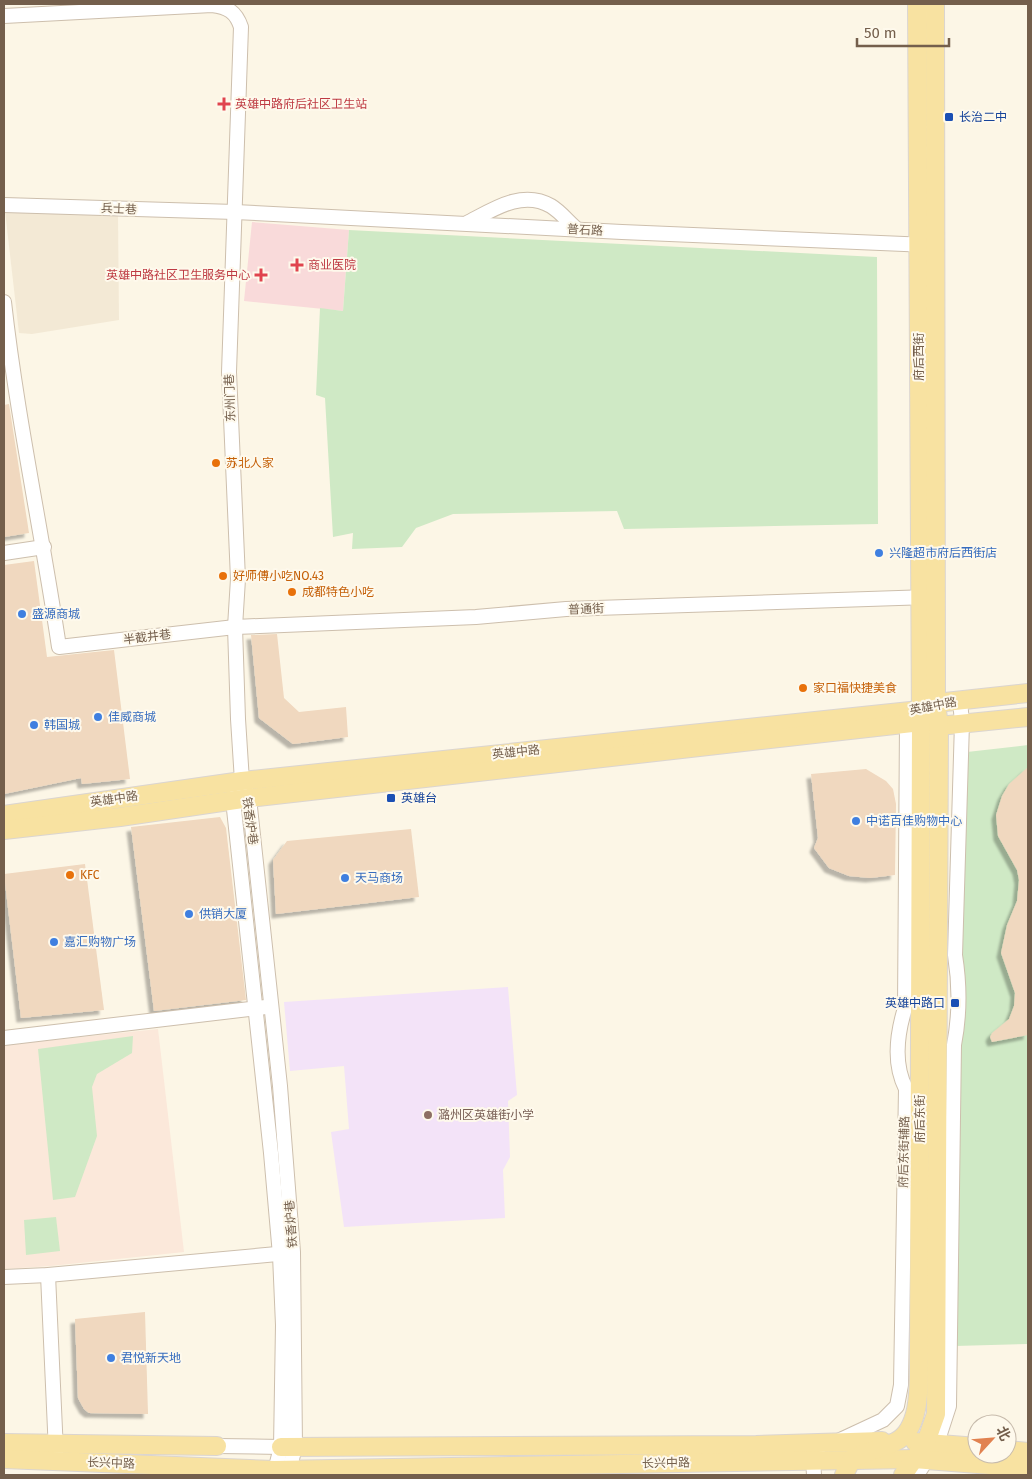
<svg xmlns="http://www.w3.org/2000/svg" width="1032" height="1479" font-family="'Fira Sans','Noto Sans SC',sans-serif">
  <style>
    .residential { fill: #f3e9d5 }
    .commercial { fill: #fbe8da }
    .education { fill: #f3e3f8 }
    .medical { fill: #f9dada }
    .green { fill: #cfe9c5 }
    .building { fill: #f0d8bf; filter: url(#shadow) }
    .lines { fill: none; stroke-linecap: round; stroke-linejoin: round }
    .minor-casing { stroke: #cdbfad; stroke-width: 16 }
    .major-casing { stroke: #dbd5d0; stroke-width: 20 }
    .minor { stroke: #fff; stroke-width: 14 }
    .major { stroke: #f8e2a1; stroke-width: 18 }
    .health-dot { fill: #e0444e; stroke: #fef9ec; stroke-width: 2 }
    .transit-dot { fill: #1a4fb4; stroke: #fef9ec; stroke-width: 2 }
    .food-dot { fill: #e8710a; stroke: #fef9ec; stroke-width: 2 }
    .shop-dot { fill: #3f7fe0; stroke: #fef9ec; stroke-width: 2 }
    .education-dot { fill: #8d6e63; stroke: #fef9ec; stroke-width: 2 }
    .labels { text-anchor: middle; stroke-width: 4; stroke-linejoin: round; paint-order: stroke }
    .health-label { font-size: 12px; fill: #be3a42; stroke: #fef9ec; text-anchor: start }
    .transit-label { font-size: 12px; fill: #164399; stroke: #fef9ec; text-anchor: start }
    .street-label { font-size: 12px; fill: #745f4c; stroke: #fef9ec }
    .food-label { font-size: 12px; fill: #c56008; stroke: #fef9ec; text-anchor: start }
    .shop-label { font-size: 12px; fill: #366cbe; stroke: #fef9ec; text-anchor: start }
    .education-label { font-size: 12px; fill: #785e54; stroke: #fef9ec; text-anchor: start }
  </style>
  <defs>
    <filter id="shadow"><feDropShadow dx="-4.5" dy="4.5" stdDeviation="1" flood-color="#0004"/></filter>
  </defs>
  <rect width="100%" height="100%" fill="#fcf6e6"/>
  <polygon class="residential" points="5,211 118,214 119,320 32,334 19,333"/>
  <polygon class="commercial" points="158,1029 184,1252 51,1266 4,1269 4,1045"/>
  <polygon class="education" points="508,987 517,1095 508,1101 510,1157 503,1170 505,1218 344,1227 331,1132 349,1129 344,1066 290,1071 284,1002"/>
  <polygon class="medical" points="252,222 349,230 343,311 244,301"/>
  <g class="green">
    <polygon points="349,230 877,257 878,524 624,529 617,511 453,514 416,528 402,547 352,549 353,533 333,537 325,398 316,395 320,308 343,311"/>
    <polygon points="1028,745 1028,1344 955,1346 959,967 967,752"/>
    <polygon points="133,1036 132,1053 97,1074 92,1087 97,1136 75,1197 53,1200 38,1049"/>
    <polygon points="56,1217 60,1251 26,1255 24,1220"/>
  </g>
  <g class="building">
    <polygon points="9,404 29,533 4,537 4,405"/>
    <polygon points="34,561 47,657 114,650 130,779 82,784 81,778 4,794 4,565"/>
    <polygon points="277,634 284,698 299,712 346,707 348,737 293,744 259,718 251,635"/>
    <polygon points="1028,767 1028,1035 992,1042 990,1037 992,1033 1009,1019 1014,1006 1015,993 1001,953 1007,925 1017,901 1019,880 1017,870 998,836 996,815 1002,796 1009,784"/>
    <polygon points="866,769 886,781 893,789 896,804 895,875 870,878 849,876 829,868 814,848 818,838 811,774"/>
    <polygon points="220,817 226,828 246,1000 154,1011 131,827"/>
    <polygon points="411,829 419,897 276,914 273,860 287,841"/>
    <polygon points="85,864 104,1010 21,1018 4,874"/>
    <polygon points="145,1312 148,1414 89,1413 84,1409 78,1398 75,1319"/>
  </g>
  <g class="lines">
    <defs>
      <g id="minor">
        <path d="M4,16L212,5C228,7 236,12 241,27L229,372L238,579L235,627L238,719L242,781L249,798L280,1086L293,1252L295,1447L288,1475"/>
        <polyline points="4,205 235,212 622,232 928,245"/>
        <path d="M467,223C492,210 522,189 551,206C561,212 569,223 578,230"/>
        <path d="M4,302C17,418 42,532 59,647L235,627L476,617L566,609L929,597"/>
        <polyline points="4,553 44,547"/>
        <polyline points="237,793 233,800 271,1153 280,1255 283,1325 281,1447 274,1475"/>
        <polyline points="4,1038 266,1007"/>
        <polyline points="48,1275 56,1452"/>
        <polyline points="4,1277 48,1275 288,1253"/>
        <path d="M838,1441L883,1420L897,1406L901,1385L906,1089C893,1064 897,1034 905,1008L907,724"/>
        <polyline points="217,1446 281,1447"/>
        <polyline points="814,1475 813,1460 818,1454"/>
        <path d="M917,1475L937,1443L949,1406L954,1045C960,1014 960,986 955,955L962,723L960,700"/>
      </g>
      <g id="major">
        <polyline points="4,815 242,781 920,710 936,703 1028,693"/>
        <polyline points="4,830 120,817 249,798 921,722 939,726 1028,717"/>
        <polyline points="915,1442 977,1447"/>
        <polyline points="4,1443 217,1446"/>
        <polyline points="281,1447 756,1445 882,1441"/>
        <polyline points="1007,1450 1028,1452"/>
        <polyline points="4,1459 274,1470 914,1459 1028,1468"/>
        <path d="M844,1475L852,1459C866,1452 881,1448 895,1442C924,1428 918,1376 919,1349L921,722L917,4"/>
        <polyline points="903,1475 926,1442 936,1414 939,726 936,703 935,4"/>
      </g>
    </defs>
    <use href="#minor" class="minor-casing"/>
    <use href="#major" class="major-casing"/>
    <use href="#minor" class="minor"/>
    <use href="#major" class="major"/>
  </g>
  <g class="health-dot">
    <path d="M221.5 96.5h5v5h5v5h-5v5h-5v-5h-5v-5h5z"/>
    <path d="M294.5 257.5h5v5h5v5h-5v5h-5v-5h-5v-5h5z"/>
    <path d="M258.5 267.5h5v5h5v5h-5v5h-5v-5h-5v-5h5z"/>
  </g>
  <g class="transit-dot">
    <rect x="944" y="112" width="10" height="10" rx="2.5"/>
    <rect x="386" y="793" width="10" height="10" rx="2.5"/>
    <rect x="950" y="998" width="10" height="10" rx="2.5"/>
  </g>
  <g class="food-dot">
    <circle cx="216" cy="463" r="5"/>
    <circle cx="223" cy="576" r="5"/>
    <circle cx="292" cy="592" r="5"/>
    <circle cx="803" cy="688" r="5"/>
    <circle cx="70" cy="875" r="5"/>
  </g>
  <g class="shop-dot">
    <circle cx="879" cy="553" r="5"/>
    <circle cx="22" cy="614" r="5"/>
    <circle cx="98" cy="717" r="5"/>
    <circle cx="34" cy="725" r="5"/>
    <circle cx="856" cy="821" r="5"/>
    <circle cx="345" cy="878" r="5"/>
    <circle cx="189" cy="914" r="5"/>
    <circle cx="54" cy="942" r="5"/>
    <circle cx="111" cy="1358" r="5"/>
  </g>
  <circle class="education-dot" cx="428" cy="1115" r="5"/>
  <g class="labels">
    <g class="health-label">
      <text x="235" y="108">英雄中路府后社区卫生站</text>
      <text x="308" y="269">商业医院</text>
      <text x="250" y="279" text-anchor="end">英雄中路社区卫生服务中心</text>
    </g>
    <g class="transit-label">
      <text x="959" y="121">长治二中</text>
      <text x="401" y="802">英雄台</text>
      <text x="945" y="1007" text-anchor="end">英雄中路口</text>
    </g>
    <g class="street-label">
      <text transform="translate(119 209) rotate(2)" y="4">兵士巷</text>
      <text transform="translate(585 230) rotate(3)" y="4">普石路</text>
      <text transform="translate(919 357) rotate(-90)" y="4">府后西街</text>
      <text transform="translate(230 398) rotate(-92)" y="4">东州门巷</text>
      <text transform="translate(586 609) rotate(-2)" y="4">普通街</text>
      <text transform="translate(147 637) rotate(-7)" y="4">半截井巷</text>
      <text transform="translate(933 706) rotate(-11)" y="4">英雄中路</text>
      <text transform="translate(516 752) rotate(-6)" y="4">英雄中路</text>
      <text transform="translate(114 799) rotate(-8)" y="4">英雄中路</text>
      <text transform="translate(250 821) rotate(82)" y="4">铁香炉巷</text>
      <text transform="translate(920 1119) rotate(-90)" y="4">府后东街</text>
      <text transform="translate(904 1152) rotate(-89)" y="4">府后东街辅路</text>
      <text transform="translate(291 1224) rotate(-94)" y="4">铁香炉巷</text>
      <text transform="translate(111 1463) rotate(2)" y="4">长兴中路</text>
      <text transform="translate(666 1463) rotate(-1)" y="4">长兴中路</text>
    </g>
    <g class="food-label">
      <text x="226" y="467">苏北人家</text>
      <text x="233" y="580">好师傅小吃NO.43</text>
      <text x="302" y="596">成都特色小吃</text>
      <text x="813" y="692">家口福快捷美食</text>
      <text x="80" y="879">KFC</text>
    </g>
    <g class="shop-label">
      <text x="889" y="557">兴隆超市府后西街店</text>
      <text x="32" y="618">盛源商城</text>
      <text x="108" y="721">佳威商城</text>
      <text x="44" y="729">韩国城</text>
      <text x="866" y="825">中诺百佳购物中心</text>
      <text x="355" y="882">天马商场</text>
      <text x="199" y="918">供销大厦</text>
      <text x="64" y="946">嘉汇购物广场</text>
      <text x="121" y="1362">君悦新天地</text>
    </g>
    <g class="education-label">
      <text x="438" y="1119">潞州区英雄街小学</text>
    </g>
  </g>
  <rect width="1032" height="1479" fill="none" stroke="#745f4c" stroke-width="10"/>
  <g transform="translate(992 1439) rotate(64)"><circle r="24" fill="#fef9ec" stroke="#c7bbac"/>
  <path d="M0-4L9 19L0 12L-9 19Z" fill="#e18250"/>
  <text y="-8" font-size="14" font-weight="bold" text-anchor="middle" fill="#745f4c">北</text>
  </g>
  <path d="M857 38v8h92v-8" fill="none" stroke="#745f4c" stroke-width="2.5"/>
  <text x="864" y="38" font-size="15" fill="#745f4c" stroke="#fef9ec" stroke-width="4" paint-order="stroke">50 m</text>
</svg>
